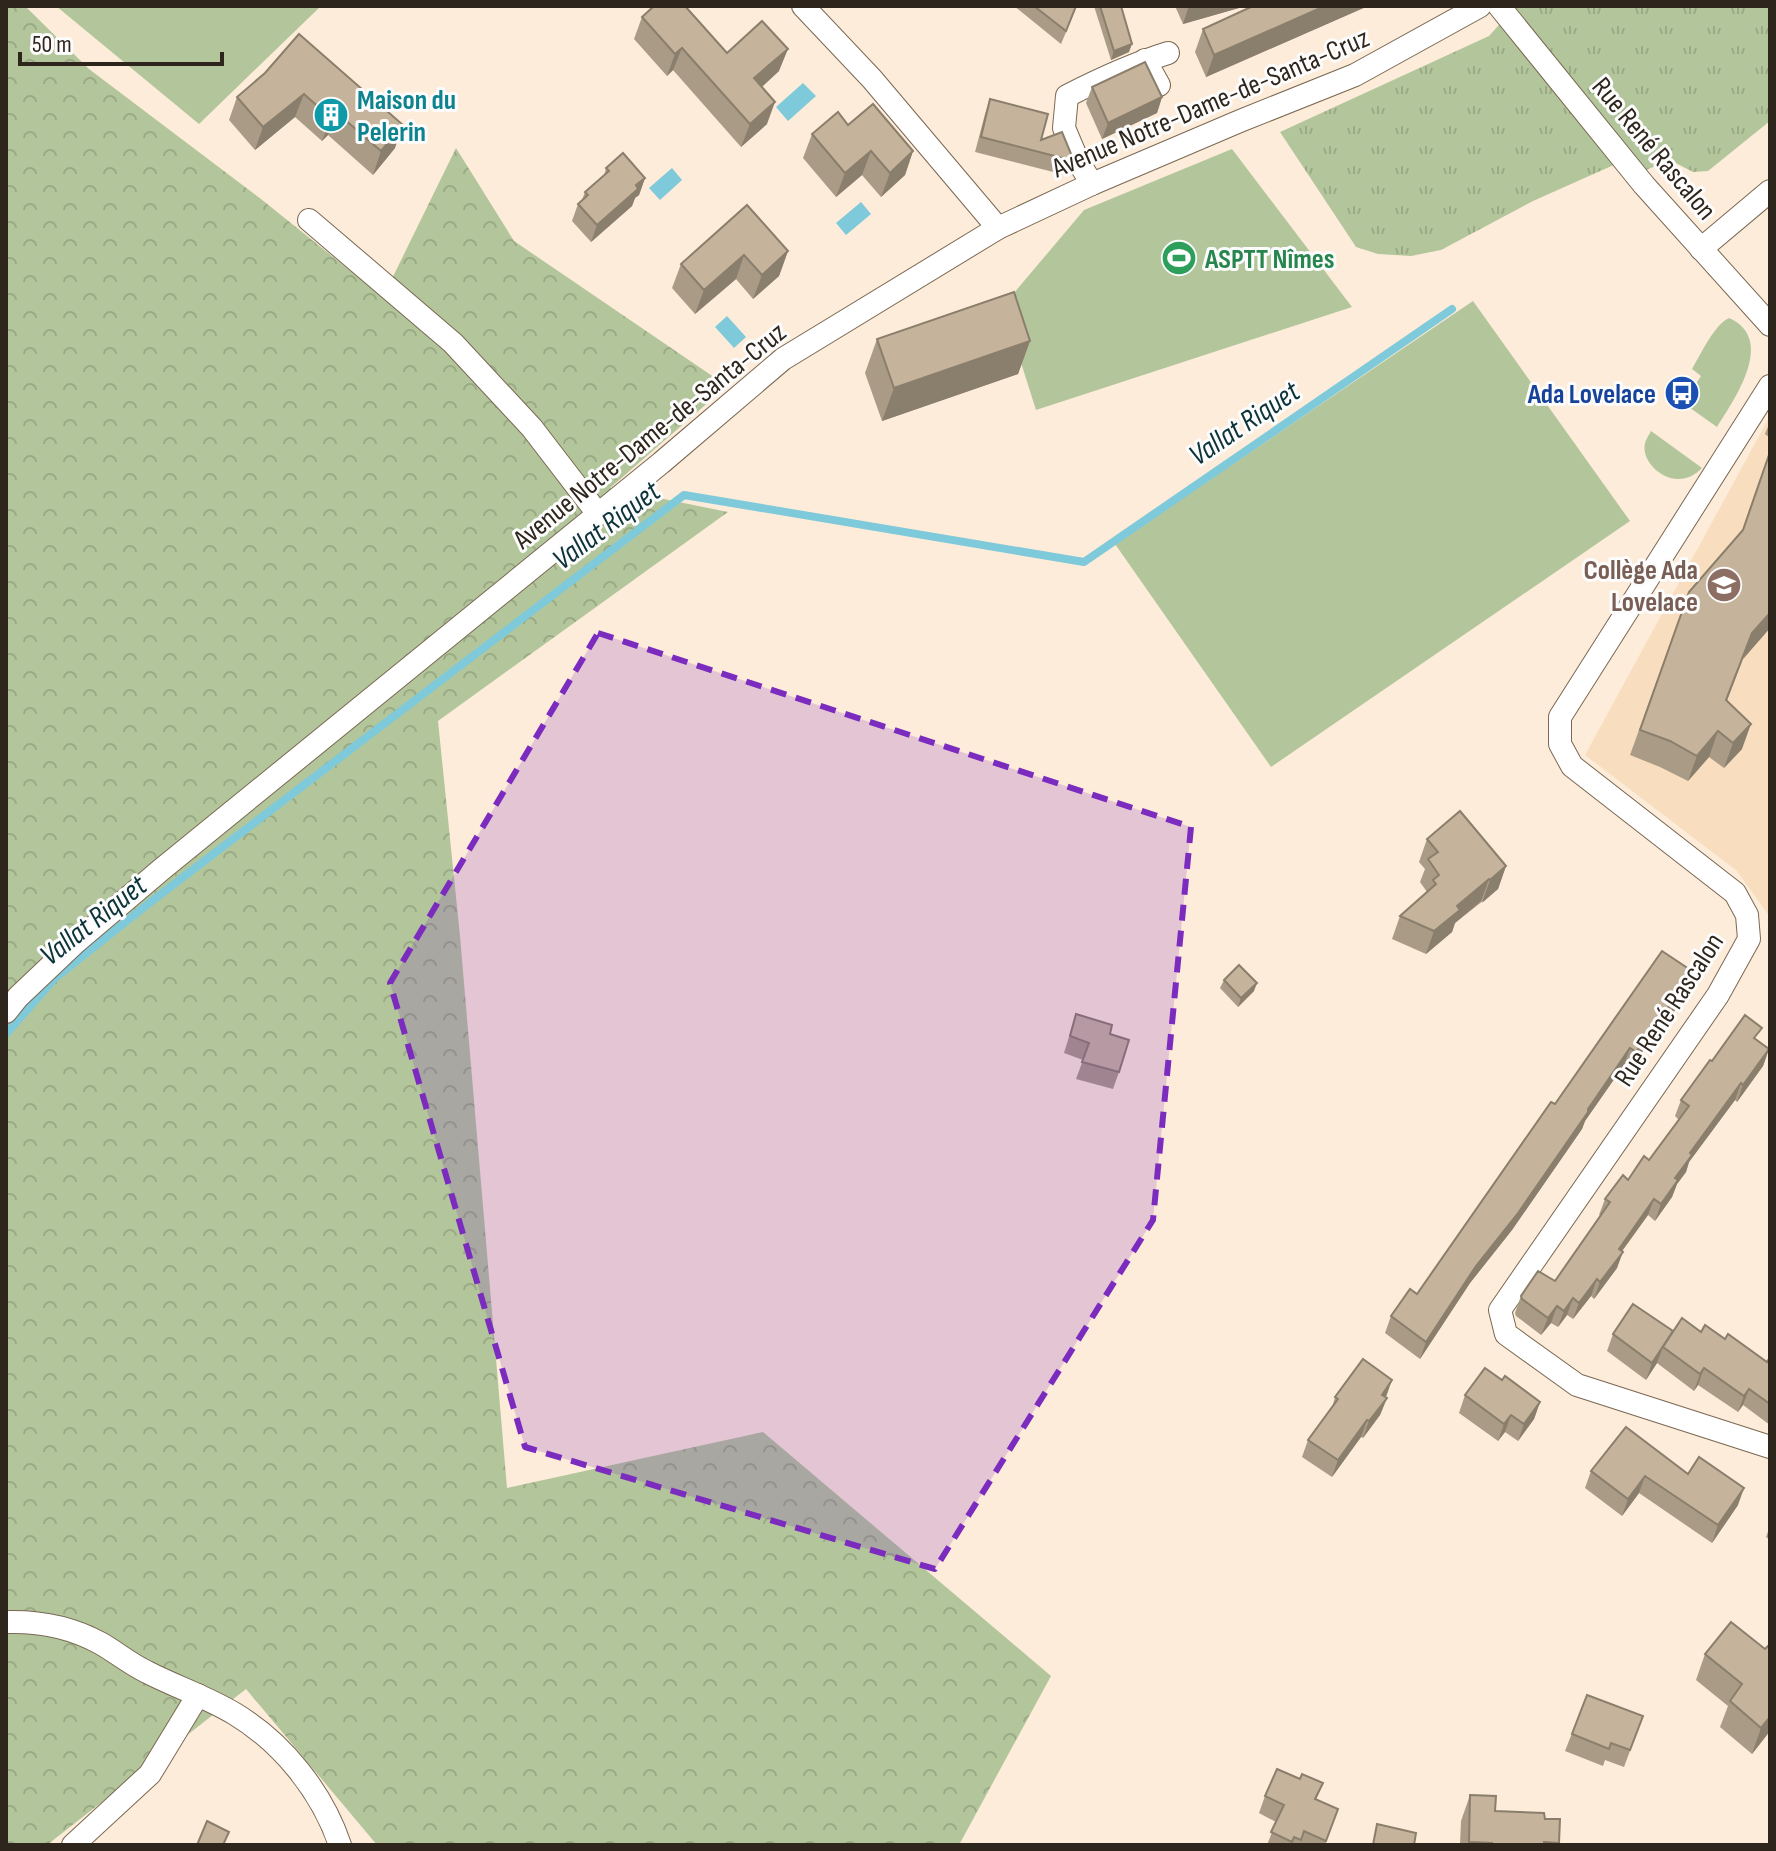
<svg xmlns="http://www.w3.org/2000/svg" width="1776" height="1851" font-family="'Sofia Sans Condensed',sans-serif">
  <style>
    .built { fill: #f8debf }
    .green { fill: #b3c69b }
    .forest { fill: url(#forest-crowns) }
    .park { fill: url(#park-tufts) }
    .water { fill: #7ec9da }
    .lines { fill: none; stroke-linecap: round; stroke-linejoin: round }
    .stream { stroke: #7ec9da; stroke-width: 8 }
    .street-casing { stroke: #7a6853; stroke-width: 24 }
    .street { stroke: #fff; stroke-width: 22 }
    .wall { fill: #a99b85 }
    .shaded-wall { fill: #8a7e6c }
    .building { fill: #c5b49b; stroke: #8a7e6c; stroke-width: 2 }
    .marked { fill: #7b2cbf; fill-opacity: 0.2; stroke: #7b2cbf; stroke-width: 6; stroke-dasharray: 16 10; stroke-linejoin: round }
    .labels { text-anchor: middle; stroke-width: 6; stroke-linejoin: round; paint-order: stroke }
    .culture-label { font-size: 28px; font-weight: bold; fill: #0d838f; stroke: #fcfcfc; text-anchor: start }
    .street-label { font-size: 28px; fill: #2e261d; stroke: #fcfcfc }
    .leisure-label { font-size: 28px; font-weight: bold; fill: #27864d; stroke: #fcfcfc; text-anchor: start }
    .transit-label { font-size: 28px; font-weight: bold; fill: #164399; stroke: #fcfcfc; text-anchor: end }
    .education-label { font-size: 28px; font-weight: bold; fill: #785e54; stroke: #fcfcfc; text-anchor: end }
    .water-label { font-size: 30px; font-style: italic; fill: #0d333a; stroke: #fcfcfc }
  </style>
  <defs>
    <pattern id="forest-crowns" width="20" height="18" patternUnits="userSpaceOnUse" patternTransform="scale(2)"><rect width="20" height="18" fill="#b3c69b"/><path d="M2 6a3 3 0 1 1 6 0M12 15a3 3 0 1 1 6 0" fill="none" stroke="#9aaa85"/></pattern>
    <pattern id="park-tufts" width="24" height="20" patternUnits="userSpaceOnUse" patternTransform="scale(2)"><rect width="24" height="20" fill="#b3c69b"/><path d="M3 7l-1-3M5 7V3M7 7l1-3M15 17l-1-3M17 17v-4M19 17l1-3" fill="none" stroke="#9aaa85"/></pattern>
  </defs>
  <rect width="100%" height="100%" fill="#fdecd9"/>
  <polygon class="built" points="1770,416 1770,917 1737,871 1585,755"/>
  <g class="green">
    <polygon points="56,6 321,6 199,124"/>
    <polygon points="1232,149 1352,307 1036,410 1003,306 1084,210"/>
    <polygon points="1473,301 1630,521 1271,767 1115,544"/>
    <path d="M1729,318C1776,339 1736,397 1717,427L1683,403L1701,376L1692,369C1701,354 1714,325 1729,318Z"/>
    <path d="M1651,431L1702,468C1695,475 1688,479 1678,479C1661,479 1641,461 1645,443C1646,439 1649,435 1651,431Z"/>
  </g>
  <polygon class="forest" points="6,6 25,6 89,69 261,199 383,297 456,148 514,241 727,386 610,488 728,512 438,721 460,936 507,1488 763,1432 1051,1676 959,1845 377,1845 246,1689 47,1845 6,1845"/>
  <polygon class="park" points="1516,6 1770,6 1770,121 1708,171 1693,172 1670,160 1646,170 1616,164 1533,201 1441,250 1411,256 1378,254 1356,247 1280,132 1489,36"/>
  <g class="water">
    <polygon points="803,83 816,96 788,121 776,107"/>
    <polygon points="672,168 682,180 660,200 649,188"/>
    <polygon points="861,202 871,214 846,235 836,223"/>
    <polygon points="727,316 746,337 734,348 715,327"/>
  </g>
  <g class="lines">
    <polyline class="stream" points="6,1034 55,978 148,904 684,495 1084,562 1452,309"/>
    <defs>
      <g id="street">
        <polyline points="803,6 872,79 998,228"/>
        <polyline points="1499,6 1644,185 1770,325"/>
        <polyline points="1145,60 1159,85"/>
        <path d="M1092,184L1078,161L1064,128L1067,96C1100,79 1133,64 1168,53"/>
        <polyline points="309,220 453,343 532,428 598,514"/>
        <polyline points="1701,249 1770,191"/>
        <polyline points="1770,386 1560,717 1560,744 1572,766 1735,893 1747,915 1749,939 1718,995 1500,1310 1506,1334 1577,1385 1770,1447"/>
        <polyline points="6,1012 18,997 76,942 162,869 661,463 783,359 998,228 1092,184 1240,121 1355,75 1480,6"/>
        <path d="M6,1622C39,1621 71,1627 100,1643C116,1652 130,1664 147,1672C176,1687 207,1697 235,1714C283,1743 322,1792 340,1845"/>
        <polyline points="73,1845 150,1774 198,1695"/>
      </g>
    </defs>
    <use href="#street" class="street-casing"/>
    <use href="#street" class="street"/>
  </g>
  <g class="wall">
    <polygon points="1014,6 1077,6 1061,44"/>
    <polygon points="1094,6 1121,6 1129,52 1111,60"/>
    <polygon points="1175,6 1246,6 1183,24"/>
    <polygon points="1253,6 1368,6 1206,77 1195,52 1203,29"/>
    <polygon points="642,17 727,53 779,71 762,87 767,124 741,147 673,70 667,76 634,39"/>
    <polygon points="299,34 395,148 373,175 328,135 322,141 295,117 255,150 229,120 237,97 265,73"/>
    <polygon points="1092,87 1162,97 1157,113 1102,139 1086,103"/>
    <polygon points="990,99 1041,140 1074,161 1069,176 975,152 985,114"/>
    <polygon points="848,125 913,151 905,175 881,197 862,175 836,197 803,158 812,134"/>
    <polygon points="606,168 645,178 639,195 635,198 632,206 591,242 572,221 578,204 582,200 585,192 604,176"/>
    <polygon points="747,205 788,251 779,276 753,299 736,279 695,314 672,288 681,264"/>
    <polygon points="877,339 1030,341 1018,374 882,421 865,373"/>
    <polygon points="1770,422 1770,438 1765,434"/>
    <polygon points="1770,450 1770,628 1743,659 1727,701 1742,749 1724,768 1709,757 1688,781 1660,767 1630,755 1689,592 1742,531"/>
    <polygon points="1427,839 1506,866 1498,889 1455,923 1452,932 1426,954 1392,939 1400,916 1427,892 1420,882 1425,869 1419,862"/>
    <polygon points="1662,951 1689,990 1668,1020 1666,1019 1630,1069 1624,1065 1585,1121 1582,1129 1512,1230 1470,1283 1420,1359 1385,1333 1391,1316 1417,1294 1555,1104"/>
    <polygon points="1224,980 1254,991 1238,1007 1220,988"/>
    <polygon points="1076,1014 1110,1034 1119,1072 1113,1089 1076,1079 1083,1060 1064,1053"/>
    <polygon points="1757,1040 1769,1049 1763,1066 1737,1102 1735,1100 1689,1162 1686,1172 1677,1184 1672,1197 1655,1221 1648,1215 1622,1251 1617,1268 1594,1299 1591,1296 1573,1319 1567,1315 1558,1327 1551,1323 1541,1335 1516,1316 1515,1313 1521,1296 1555,1281 1601,1216 1599,1215 1605,1199 1649,1160 1679,1120 1675,1116 1681,1100 1712,1061"/>
    <polygon points="1673,1331 1701,1332 1725,1339 1767,1362 1770,1357 1770,1425 1743,1405 1738,1412 1698,1385 1694,1391 1657,1363 1646,1380 1607,1351 1613,1334"/>
    <polygon points="1502,1380 1540,1402 1534,1419 1518,1441 1505,1432 1498,1441 1459,1413 1465,1395"/>
    <polygon points="1335,1397 1387,1398 1380,1415 1363,1438 1361,1437 1332,1477 1302,1457 1308,1440 1332,1408"/>
    <polygon points="1591,1471 1688,1474 1738,1505 1712,1543 1639,1493 1622,1516 1585,1488"/>
    <polygon points="1770,1526 1770,1540 1766,1537"/>
    <polygon points="1731,1622 1770,1731 1752,1754 1720,1727 1728,1706 1696,1680 1705,1654"/>
    <polygon points="1587,1695 1643,1716 1624,1767 1605,1760 1603,1766 1565,1751"/>
    <polygon points="1300,1779 1323,1783 1316,1800 1338,1809 1325,1845 1267,1845 1276,1822 1259,1813 1265,1796"/>
    <polygon points="1470,1795 1495,1811 1545,1819 1558,1845 1460,1845 1461,1821"/>
  </g>
  <g class="shaded-wall">
    <polygon points="1189,6 1246,6 1183,24"/>
    <polygon points="1325,6 1368,6 1206,77 1214,55"/>
    <polygon points="1132,44 1129,52 1111,60 1114,51"/>
    <polygon points="682,48 673,70 667,76 675,54"/>
    <polygon points="788,49 779,71 746,101 754,78"/>
    <polygon points="304,94 295,117 255,150 263,127"/>
    <polygon points="1162,97 1157,113 1102,139 1108,123"/>
    <polygon points="775,102 767,124 741,147 750,124"/>
    <polygon points="336,112 328,135 322,141 331,118"/>
    <polygon points="403,125 395,148 373,175 381,151"/>
    <polygon points="871,151 862,175 836,197 845,173"/>
    <polygon points="913,151 905,175 881,197 890,173"/>
    <polygon points="645,178 639,195 635,198 632,206 591,242 597,225"/>
    <polygon points="788,251 779,276 753,299 762,275"/>
    <polygon points="744,255 736,279 695,314 704,290"/>
    <polygon points="1030,341 1018,374 882,421 894,388"/>
    <polygon points="1770,613 1770,628 1743,659 1752,633"/>
    <polygon points="1751,724 1742,749 1724,768 1733,743"/>
    <polygon points="1718,731 1709,757 1688,781 1697,756"/>
    <polygon points="1506,866 1498,889 1482,903 1490,880"/>
    <polygon points="1489,879 1481,901 1455,923 1452,932 1426,954 1434,931 1457,906"/>
    <polygon points="1695,973 1689,990 1668,1020 1674,1003"/>
    <polygon points="1257,983 1254,991 1238,1007 1241,998"/>
    <polygon points="1672,1002 1666,1019 1630,1069 1636,1052"/>
    <polygon points="1630,1048 1624,1065 1585,1121 1582,1129 1512,1230 1470,1283 1420,1359 1426,1342 1476,1266"/>
    <polygon points="1769,1049 1763,1066 1737,1102 1743,1085"/>
    <polygon points="1741,1083 1735,1100 1689,1162 1686,1172 1677,1184 1672,1197 1655,1221 1661,1204 1690,1153"/>
    <polygon points="1654,1199 1648,1215 1612,1265 1619,1249"/>
    <polygon points="1623,1252 1617,1268 1594,1299 1600,1282"/>
    <polygon points="1597,1279 1591,1296 1573,1319 1579,1303"/>
    <polygon points="1573,1298 1567,1315 1558,1327 1564,1311"/>
    <polygon points="1557,1306 1551,1323 1541,1335 1548,1318"/>
    <polygon points="1673,1331 1663,1347 1657,1363 1646,1380 1652,1363"/>
    <polygon points="1704,1368 1698,1385 1694,1391 1700,1374"/>
    <polygon points="1392,1380 1386,1397 1382,1395"/>
    <polygon points="1749,1389 1743,1405 1738,1412 1744,1396"/>
    <polygon points="1387,1398 1380,1415 1363,1438 1369,1421"/>
    <polygon points="1540,1402 1534,1419 1518,1441 1524,1424"/>
    <polygon points="1511,1415 1505,1432 1498,1441 1504,1424"/>
    <polygon points="1367,1420 1361,1437 1332,1477 1338,1460"/>
    <polygon points="1645,1476 1639,1493 1622,1516 1628,1499"/>
    <polygon points="1744,1488 1738,1505 1712,1543 1718,1525"/>
    <polygon points="1770,1717 1770,1731 1752,1754 1761,1728"/>
    <polygon points="1469,1842 1492,1843 1492,1845 1468,1845"/>
    <polygon points="1544,1842 1559,1843 1558,1845 1543,1845"/>
  </g>
  <g class="building">
    <polygon points="654,6 685,6 727,53 762,21 788,49 754,78 775,102 750,124 682,48 675,54 642,17"/>
    <polygon points="1034,6 1076,6 1066,31"/>
    <polygon points="1100,6 1121,6 1132,44 1114,51"/>
    <polygon points="1253,6 1325,6 1214,55 1203,29"/>
    <polygon points="299,34 403,125 381,151 336,112 331,118 304,94 263,127 237,97 265,73"/>
    <polygon points="1145,62 1162,97 1108,123 1092,87"/>
    <polygon points="990,99 1048,114 1041,140 1062,132 1074,161 981,137"/>
    <polygon points="873,104 913,151 890,173 871,151 845,173 812,134 838,112 848,125"/>
    <polygon points="623,153 645,178 636,185 638,189 597,225 578,204 588,195 585,192 609,171 606,168"/>
    <polygon points="747,205 788,251 762,275 744,255 704,290 681,264"/>
    <polygon points="1014,292 1030,341 894,388 877,339"/>
    <polygon points="1770,452 1770,613 1752,633 1726,700 1751,724 1733,743 1718,731 1697,756 1670,741 1640,730 1689,592 1743,530"/>
    <polygon points="1460,811 1506,866 1490,880 1489,879 1457,906 1460,910 1434,931 1400,916 1436,884 1433,880 1439,875 1428,859 1438,852 1427,839"/>
    <polygon points="1662,951 1695,973 1674,1003 1672,1002 1636,1052 1630,1048 1588,1109 1588,1112 1518,1213 1476,1266 1426,1342 1391,1316 1410,1289 1417,1294 1551,1102 1555,1104"/>
    <polygon points="1239,965 1257,983 1241,998 1224,980"/>
    <polygon points="1076,1014 1112,1025 1110,1034 1129,1040 1119,1072 1082,1062 1089,1043 1070,1036"/>
    <polygon points="1745,1015 1762,1028 1754,1038 1769,1049 1743,1085 1741,1083 1690,1153 1692,1155 1675,1178 1678,1180 1661,1204 1654,1199 1619,1249 1623,1252 1600,1282 1597,1279 1579,1303 1573,1298 1564,1311 1557,1306 1548,1318 1522,1299 1521,1296 1538,1271 1555,1281 1610,1202 1605,1199 1623,1175 1628,1180 1644,1156 1649,1160 1689,1106 1681,1100 1710,1060 1712,1061"/>
    <polygon points="1633,1304 1673,1331 1652,1363 1613,1334"/>
    <polygon points="1682,1318 1701,1332 1705,1325 1725,1339 1728,1334 1767,1362 1770,1357 1770,1404 1749,1389 1744,1396 1704,1368 1700,1374 1663,1347"/>
    <polygon points="1363,1359 1392,1380 1382,1395 1387,1398 1369,1421 1367,1420 1338,1460 1308,1440 1338,1399 1335,1397"/>
    <polygon points="1485,1368 1502,1380 1505,1376 1540,1402 1524,1424 1511,1415 1504,1424 1465,1395"/>
    <polygon points="1626,1427 1688,1474 1699,1457 1744,1488 1718,1525 1645,1476 1628,1499 1591,1471"/>
    <polygon points="1731,1622 1765,1649 1769,1645 1770,1646 1770,1717 1761,1728 1730,1701 1742,1684 1705,1654"/>
    <polygon points="1587,1695 1643,1716 1630,1750 1611,1743 1609,1749 1572,1734"/>
    <polygon points="1277,1769 1300,1779 1302,1774 1323,1783 1315,1799 1338,1809 1326,1841 1304,1831 1301,1840 1294,1837 1292,1842 1271,1832 1284,1805 1265,1796"/>
    <polygon points="1470,1795 1496,1796 1495,1811 1544,1813 1545,1819 1560,1819 1559,1843 1544,1842 1544,1845 1492,1845 1492,1843 1469,1842"/>
    <polygon points="207,1821 229,1832 223,1845 197,1845"/>
    <polygon points="1377,1824 1416,1833 1414,1845 1373,1845"/>
  </g>
  <path class="marked" d="M598,633L1191,827L1153,1220L935,1569L525,1447L390,983Z"/>
  <defs>
    <symbol id="building-disc" viewBox="-11 -11 22 22"><circle r="9.5" fill="#0f9aa8" stroke="#fcfcfc"/><path d="M-4-6H4V6H1V3H-1V6H-4ZM-2.5-4.3h1.7v1.8h-1.7ZM.8-4.3h1.7v1.8H.8ZM-2.5-1h1.7V.8h-1.7ZM.8-1h1.7V.8H.8Z" fill="#fff"/></symbol>
    <symbol id="stadium-disc" viewBox="-11 -11 22 22"><circle r="9.5" fill="#2e9e5b" stroke="#fcfcfc"/><path d="M0-5a6.5 5 0 1 0 0 10a6.5 5 0 1 0 0-10ZM-3.5-1.8h7v3.6h-7Z" fill="#fff"/></symbol>
    <symbol id="bus-disc" viewBox="-11 -11 22 22"><circle r="9.5" fill="#1a4fb4" stroke="#fcfcfc"/><path d="M-5-6H5V4H4V6H2V4H-2V6H-4V4H-5ZM-3.5-4V0h7V-4ZM-3.5 1.2v1.5H-2V1.2ZM2 1.2v1.5H3.5V1.2Z" fill="#fff"/></symbol>
    <symbol id="school-disc" viewBox="-11 -11 22 22"><circle r="9.5" fill="#8d6e63" stroke="#fcfcfc"/><path d="M0-5L7-2L0 1L-7-2ZM-4 1L0 2.5L4 1V4Q0 6-4 4Z" fill="#fff"/></symbol>
  </defs>
  <g fill-rule="evenodd">
    <use href="#building-disc" x="311" y="95" width="40" height="40"/>
    <use href="#stadium-disc" x="1159" y="238" width="40" height="40"/>
    <use href="#bus-disc" x="1662" y="373" width="40" height="40"/>
    <use href="#school-disc" x="1704" y="565" width="40" height="40"/>
  </g>
  <g class="labels">
    <g class="culture-label">
      <text x="357" y="109">Maison du<tspan x="357" dy="32">Pelerin</tspan></text>
    </g>
    <g class="street-label">
      <text transform="translate(1210 102) rotate(-23)" y="10">Avenue Notre-Dame-de-Santa-Cruz</text>
      <text transform="translate(1655 148) rotate(50)" y="10">Rue René Rascalon</text>
      <text transform="translate(649 435) rotate(-39)" y="10">Avenue Notre-Dame-de-Santa-Cruz</text>
      <text transform="translate(1668 1009) rotate(-57)" y="10">Rue René Rascalon</text>
    </g>
    <g class="leisure-label">
      <text x="1205" y="268">ASPTT Nîmes</text>
    </g>
    <g class="transit-label">
      <text x="1656" y="403">Ada Lovelace</text>
    </g>
    <g class="education-label">
      <text x="1698" y="579">Collège Ada<tspan x="1698" dy="32">Lovelace</tspan></text>
    </g>
    <g class="water-label">
      <text transform="translate(1244 423) rotate(-34)" y="10">Vallat Riquet</text>
      <text transform="translate(606 525) rotate(-37)" y="10">Vallat Riquet</text>
      <text transform="translate(93 920) rotate(-38)" y="10">Vallat Riquet</text>
    </g>
  </g>
  <rect width="1776" height="1851" fill="none" stroke="#2e261d" stroke-width="16"/>
  <path d="M20 52v12h202v-12" fill="none" stroke="#2e261d" stroke-width="4"/>
  <text x="32" y="52" font-size="24" fill="#2e261d" stroke="#fcfcfc" stroke-width="6" paint-order="stroke">50 m</text>
</svg>
